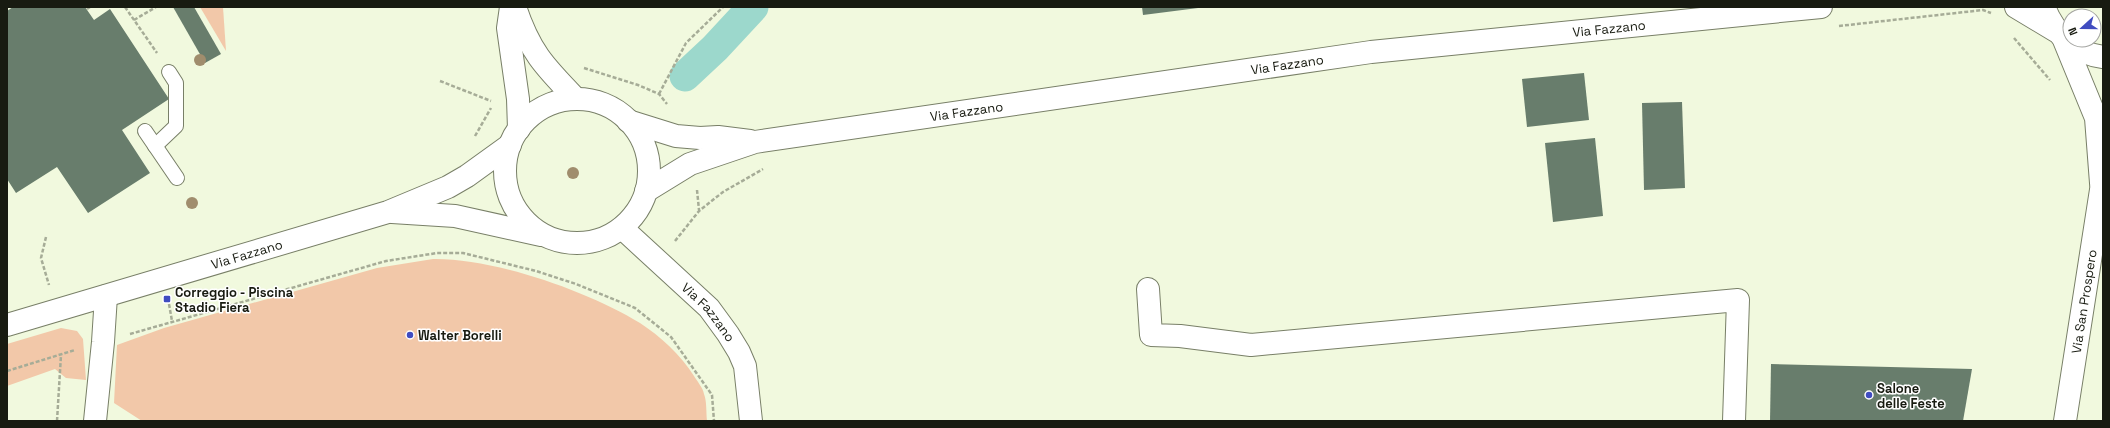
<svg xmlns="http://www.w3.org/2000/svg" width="2110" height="428" font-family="'Space Grotesk',sans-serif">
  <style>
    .green { fill: #f2c8a9 }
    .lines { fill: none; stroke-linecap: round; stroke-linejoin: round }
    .canal { stroke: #9cd8cc; stroke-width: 31 }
    .building { fill: #687d6c }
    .lane-casing { stroke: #787f67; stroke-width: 16 }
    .street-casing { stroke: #787f67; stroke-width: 24 }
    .secondary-casing { stroke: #787f67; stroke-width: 24 }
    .path { stroke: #a6ac97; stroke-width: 2.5; stroke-dasharray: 4 2; stroke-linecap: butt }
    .lane { stroke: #fff; stroke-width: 14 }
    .street { stroke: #fff; stroke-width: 22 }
    .secondary { stroke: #fff; stroke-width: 22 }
    .tree { fill: #a08d6d }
    .poi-dot { fill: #404cc0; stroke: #fff; stroke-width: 1.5 }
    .labels { text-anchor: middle; stroke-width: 3; stroke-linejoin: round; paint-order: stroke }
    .street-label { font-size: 13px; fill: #181b11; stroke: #fff }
    .poi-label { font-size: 13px; font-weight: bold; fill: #181b11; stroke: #fff; text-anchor: start }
  </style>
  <rect width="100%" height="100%" fill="#f1f9de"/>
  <g class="green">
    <polygon points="200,7 223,7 226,51"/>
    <path d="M433,259C494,258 588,291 640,323C660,336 681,355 694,376C697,381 703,388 704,394C707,402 706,412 707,421H142L114,403L117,345L164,328L377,268Z"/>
    <polygon points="61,328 77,331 83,339 86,380 66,378 55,369 7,386 7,344"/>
  </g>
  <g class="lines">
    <polyline class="canal" points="685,76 715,48 753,7"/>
  </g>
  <g class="building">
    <polygon points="13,7 85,7 94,20 110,9 169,99 122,130 150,173 88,213 57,167 16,193 7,179 7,11"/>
    <polygon points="173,7 194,7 221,54 205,63"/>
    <polygon points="1142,7 1198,7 1198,8 1143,15"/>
    <polygon points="1584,73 1589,120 1527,127 1522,79"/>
    <polygon points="1682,102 1685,188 1644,190 1642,103"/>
    <polygon points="1595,138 1603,216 1553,222 1545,143"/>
    <polygon points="1771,364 1972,369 1963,421 1770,421"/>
  </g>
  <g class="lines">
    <defs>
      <g id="lane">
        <polyline points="145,131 177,178"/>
        <polyline points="155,146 176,126 176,83 169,72"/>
      </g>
      <g id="street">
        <polyline points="511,7 508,28 518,99 519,129"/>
        <path d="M515,7C530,52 544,66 576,99"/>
        <polyline points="2064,40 2096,118 2101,183"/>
        <path id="s1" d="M622,228L709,308L728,334L739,352L745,366L751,421"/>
        <polyline points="1148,289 1151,335 1180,336 1251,345 1738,300 1734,421"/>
        <polyline points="95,421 103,342 106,296"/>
        <path id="s2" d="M2065,421L2103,177"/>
      </g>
      <g id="secondary">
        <polyline points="2016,7 2056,31"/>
        <path d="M2044,7C2055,34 2073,53 2103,57"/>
        <circle cx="577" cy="171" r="72"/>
        <polyline points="628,121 676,136 700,138 718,137 750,141"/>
        <path id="s3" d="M646,191L690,164L755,142L1371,52L1821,7"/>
        <polyline points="392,212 455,216 541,235"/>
        <path id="s4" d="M7,325L388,212L448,187L467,176L510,145"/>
      </g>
    </defs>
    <use href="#lane" class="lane-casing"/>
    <use href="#street" class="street-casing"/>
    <use href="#secondary" class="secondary-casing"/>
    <g class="path">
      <polyline points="125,7 157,53"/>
      <polyline points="87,9 90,7"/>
      <polyline points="134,20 156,7"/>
      <polyline points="1839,26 1983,10 1991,13"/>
      <polyline points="2014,38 2050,80"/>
      <polyline points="584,68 638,85 659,94 667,104"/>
      <polyline points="440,81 491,101"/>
      <polyline points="659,94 686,43 723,7"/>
      <polyline points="475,136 491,108"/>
      <polyline points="697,190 699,210"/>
      <polyline points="46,237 41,258 49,285"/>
      <polyline points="675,241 699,211 723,192 763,169"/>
      <polyline points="169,304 172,321"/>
      <polyline points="130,334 386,261 437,253 463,253 536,271 576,284 635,308 671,337 712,395 714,421"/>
      <polyline points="7,371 75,350"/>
      <polyline points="57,421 61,355"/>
    </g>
    <use href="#lane" class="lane"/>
    <use href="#street" class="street"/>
    <use href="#secondary" class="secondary"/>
  </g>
  <g class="tree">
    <circle cx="200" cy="60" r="6"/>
    <circle cx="573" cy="173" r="6"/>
    <circle cx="192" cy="203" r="6"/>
  </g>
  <g class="poi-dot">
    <rect x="163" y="295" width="8" height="8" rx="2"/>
    <circle cx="410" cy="335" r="4"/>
    <circle cx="1869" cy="395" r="4"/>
  </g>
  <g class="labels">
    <g class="street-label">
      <text dy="5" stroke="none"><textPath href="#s3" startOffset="982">Via Fazzano</textPath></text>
      <text dy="5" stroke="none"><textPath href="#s3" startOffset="658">Via Fazzano</textPath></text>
      <text dy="5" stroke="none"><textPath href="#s3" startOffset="334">Via Fazzano</textPath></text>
      <text dy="5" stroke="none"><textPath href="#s4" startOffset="250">Via Fazzano</textPath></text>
      <text dy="5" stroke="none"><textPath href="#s2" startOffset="121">Via San Prospero</textPath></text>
      <text dy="5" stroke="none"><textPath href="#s1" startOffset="121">Via Fazzano</textPath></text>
    </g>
    <g class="poi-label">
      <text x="175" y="297">Correggio - Piscina<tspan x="175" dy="15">Stadio Fiera</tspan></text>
      <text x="418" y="340">Walter Borelli</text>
      <text x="1877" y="393">Salone<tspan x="1877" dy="15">delle Feste</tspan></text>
    </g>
  </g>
  <rect width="2110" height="428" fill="none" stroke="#181b11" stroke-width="16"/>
  <g transform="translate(2082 28) rotate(249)"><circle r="19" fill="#ffffff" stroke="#a3a4a0"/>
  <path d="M0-3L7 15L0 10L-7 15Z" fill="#404cc0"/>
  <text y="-6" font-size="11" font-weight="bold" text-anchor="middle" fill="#181b11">N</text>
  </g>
</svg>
